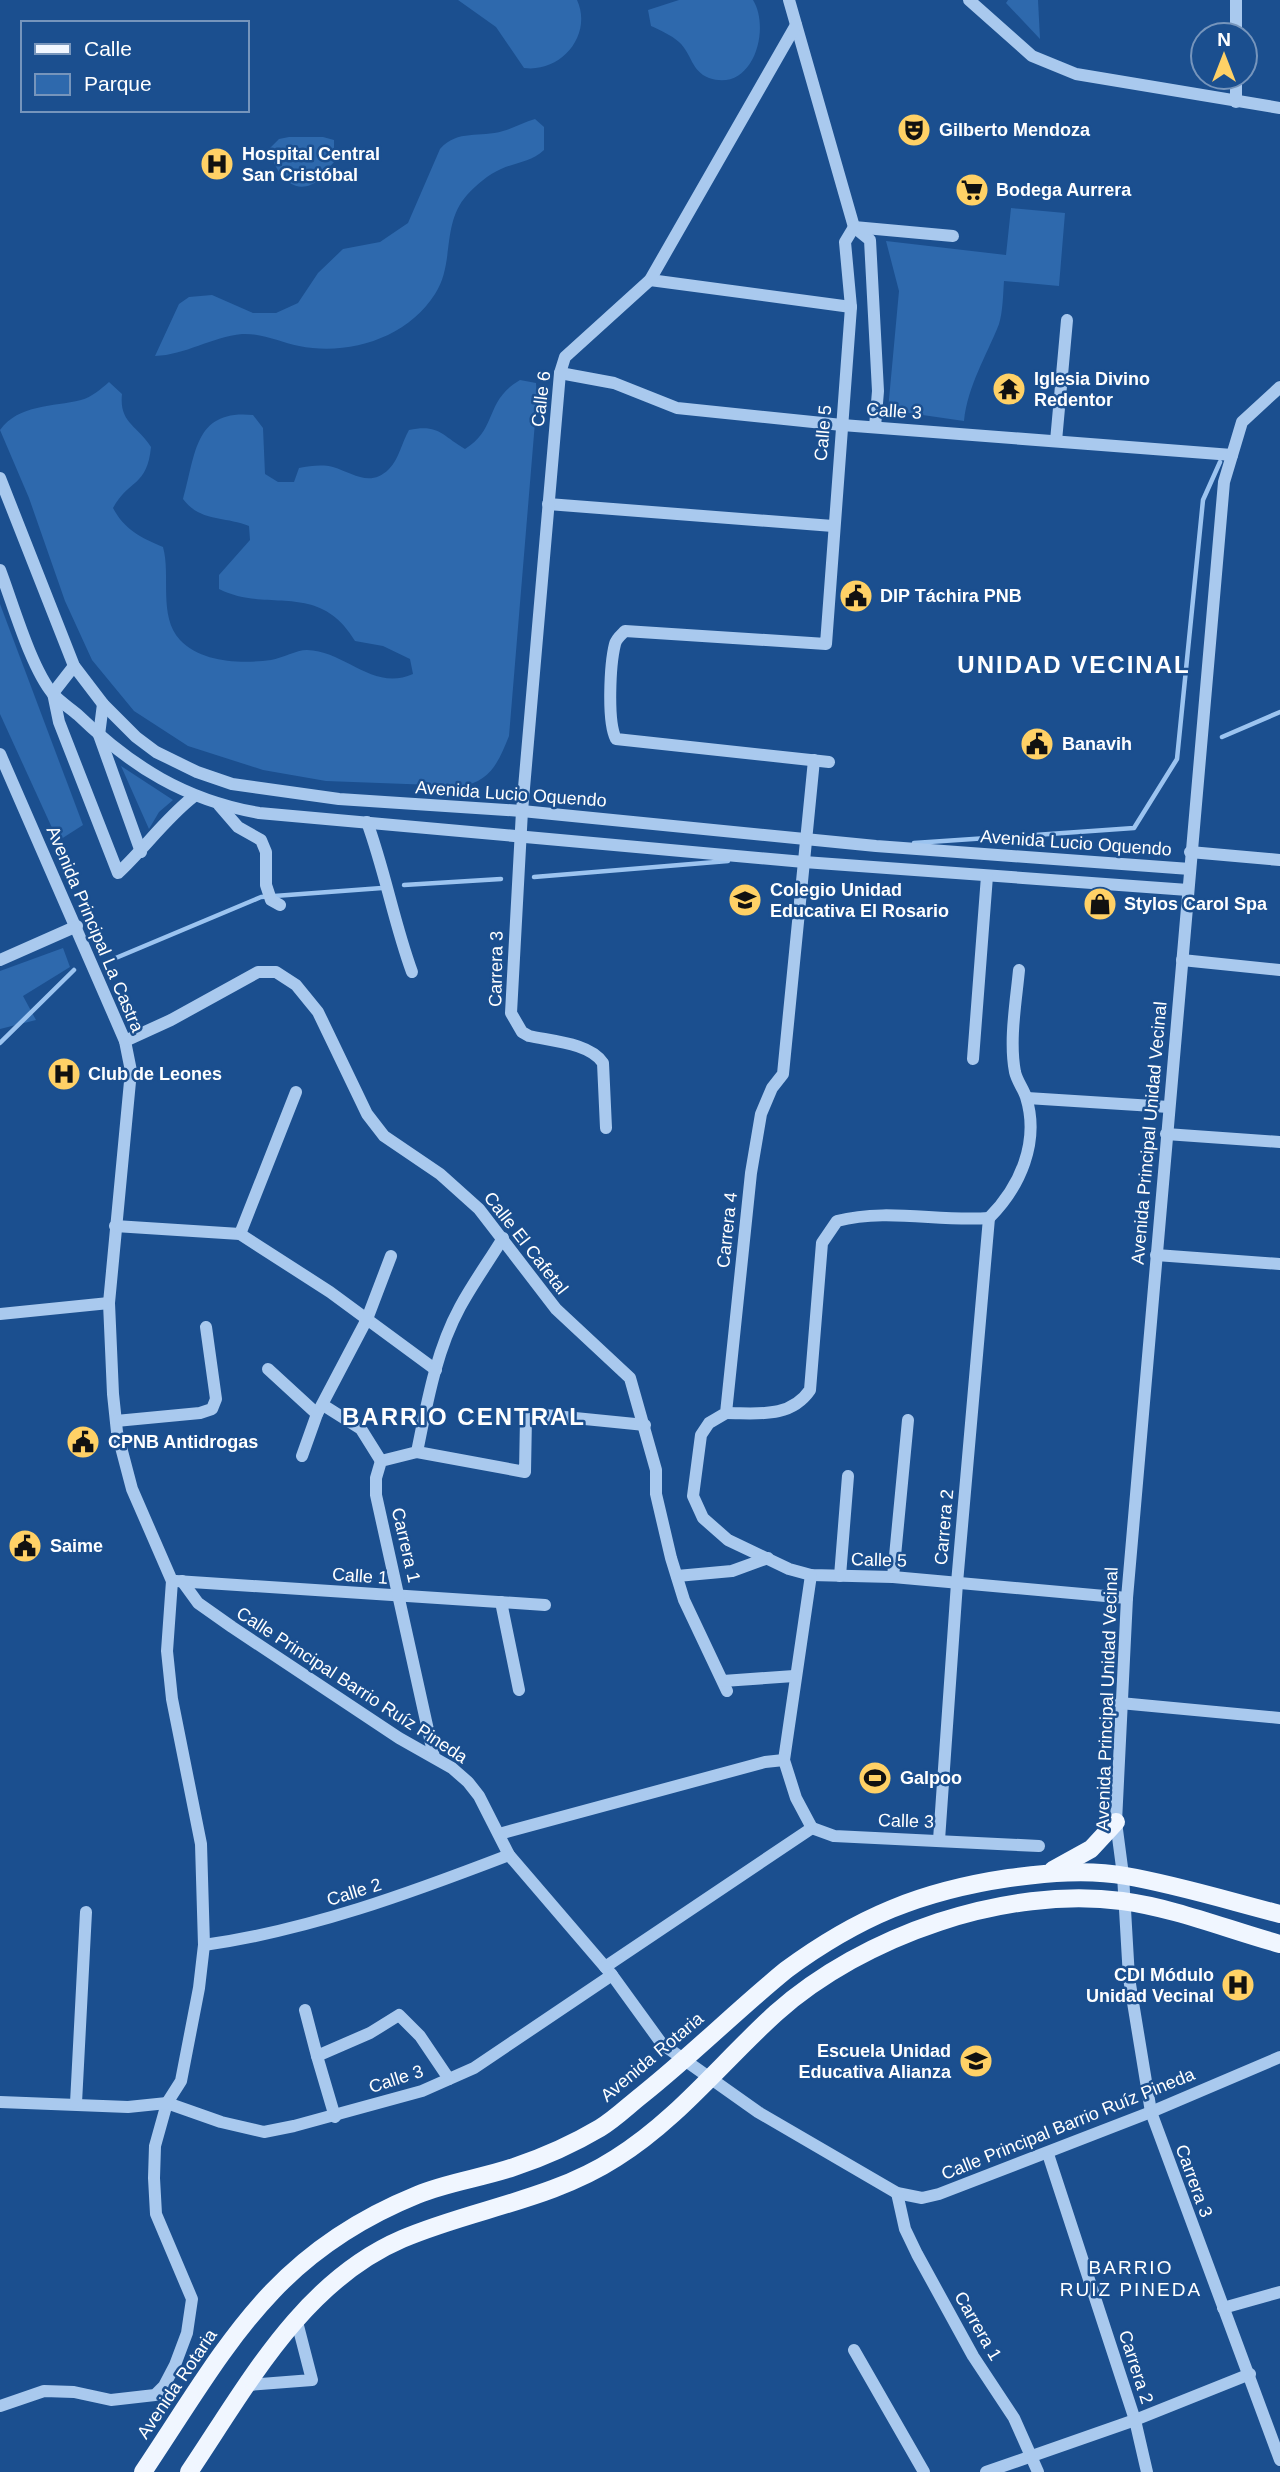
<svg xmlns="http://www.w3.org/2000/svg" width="1280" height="2472" font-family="Arial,sans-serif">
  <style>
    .green { fill: #2e69ad }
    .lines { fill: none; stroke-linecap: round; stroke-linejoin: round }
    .stream { stroke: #9cc4f0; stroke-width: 4.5 }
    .minor { stroke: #a9c9ee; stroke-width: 12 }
    .major { stroke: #f0f6ff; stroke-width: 18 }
    .labels { text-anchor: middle; stroke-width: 5; stroke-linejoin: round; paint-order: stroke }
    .poi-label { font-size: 18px; font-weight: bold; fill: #fff; stroke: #1b4f8f; text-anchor: start }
    .street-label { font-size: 18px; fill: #fff; stroke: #1b4f8f }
    .neighbourhood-label { font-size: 19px; letter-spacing: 2px; fill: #fff; stroke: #1b4f8f }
    .district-label { font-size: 24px; font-weight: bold; letter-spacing: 2px; fill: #fff; stroke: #1b4f8f }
  </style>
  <rect width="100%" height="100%" fill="#1b4f8f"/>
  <g class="green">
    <path d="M458,0H577C593,35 561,73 524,68L496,27Z"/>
    <path d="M679,0H753C771,29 753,93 709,78C691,71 692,54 679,42C671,35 660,30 651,26L648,10Z"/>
    <polygon points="1008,0 1038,0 1040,39 1006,3"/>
    <path d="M535,119L544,127V150C531,162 517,162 501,169C489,174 476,185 467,195C441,224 455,264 435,294C407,338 349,356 299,346C280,342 262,333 242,334C212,337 185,355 155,356L179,304L189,297L212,295L253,313H276L298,303L318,273L343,249L380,242L408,223L440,149C458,129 480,138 503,131C514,128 524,122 535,119Z"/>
    <path d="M289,137H323L334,140V162C329,167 325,174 320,179C294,201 273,171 270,148L279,139Z"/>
    <path d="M1011,208L1065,213L1059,286L1004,281C1003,294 1003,311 999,324C986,357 968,385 964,421L888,410L899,291L886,241L1006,255Z"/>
    <path d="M520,380L536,383L537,398L509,736C499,761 490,783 460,786L326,781L263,770L188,746L134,711L92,660L65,601L29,498L0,430C19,404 53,407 81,400C92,397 101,389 109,382L122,394C119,423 137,425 151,447C147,487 129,479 113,508C124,529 141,538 163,547C171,575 158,616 180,640C202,663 242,664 271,660C283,658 296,650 307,650C346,651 373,692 413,674L410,659L383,646L355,641C318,580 269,614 219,589V575L250,540L249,526C224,516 200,522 183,499C196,454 194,409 253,415L263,428L265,474L278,482H294L299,468C310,466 322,464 333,467C353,473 370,488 389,469C399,459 402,442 409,430C439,424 441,435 465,449C498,429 484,401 520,380Z"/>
    <polygon points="0,604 83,825 58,841 0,714"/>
    <polygon points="121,766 173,800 159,812 149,829"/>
    <polygon points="63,948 70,967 23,996 36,1020 0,1029 0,971"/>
  </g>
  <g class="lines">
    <g class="stream">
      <polyline points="1222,737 1280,712"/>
      <polyline points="1035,835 1134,828 1177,759 1203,500 1220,462"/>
      <polyline points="914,843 1017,836"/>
      <polyline points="534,877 728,861"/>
      <polyline points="404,885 501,879"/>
      <polyline points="111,960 261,897 382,888"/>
      <polyline points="0,1043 74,970"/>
    </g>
    <g class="minor">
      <polyline points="789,0 854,227 870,240 878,391 875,427"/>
      <polyline points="969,0 1032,56 1076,74 1280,108"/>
      <polyline points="1236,35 1236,0"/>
      <polyline points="1236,102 1236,77"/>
      <polyline points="854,227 953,236"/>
      <polyline points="650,280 851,307"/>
      <polyline points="560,373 614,383 677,408 842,425 1232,455"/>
      <polyline points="1280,387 1242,422 1224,482 1127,1598 1116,1822 1123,1875 1129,1978 1151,2112 1280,2460"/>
      <polyline points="1056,441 1067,320"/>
      <polyline points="0,478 74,666 103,704 136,737 156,752 197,772 232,784 339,799 522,811 876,846 1190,869"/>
      <polyline points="548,504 833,526"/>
      <path d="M0,570C13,604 31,668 53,694C60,702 70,708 78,715C132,767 185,800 259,813L804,862L1188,890"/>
      <path d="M74,666L53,693L59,722L118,873C144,849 165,819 193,797"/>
      <polyline points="103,704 99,735 141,852"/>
      <polyline points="0,754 125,1041 131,1071 109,1303 113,1394 117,1432 132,1489 172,1581 167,1651 172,1699 201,1844 204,1945 199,1988 181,2081 167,2103 155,2146 154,2178 156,2214 192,2299 187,2333 175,2365 164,2386 155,2395 111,2400 74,2392 44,2391 0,2406"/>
      <polyline points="814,760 783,1074 772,1088 761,1114 751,1173 726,1413 709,1423 701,1435 693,1496 703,1518 728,1540 789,1569 811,1575 893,1577 1127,1598"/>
      <path d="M829,762L616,739C607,722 610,664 615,644C616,639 621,635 625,631L826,644L851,307L845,242L854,227"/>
      <polyline points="219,805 238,827 261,840 266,852 266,885 271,900 280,905"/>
      <path d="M367,822C385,871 394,923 412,972"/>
      <polyline points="1190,852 1280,860"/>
      <polyline points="0,960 77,926"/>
      <polyline points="1182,960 1280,970"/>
      <polyline points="125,1041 171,1020 258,972 276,972 296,985 318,1012 367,1114 384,1136 440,1174 479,1209 556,1309 630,1378 656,1470 656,1494 671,1558 684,1600 727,1691"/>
      <polyline points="973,1059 987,876"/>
      <polyline points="1027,1098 1169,1107"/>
      <path d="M606,1128L603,1063C590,1043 551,1041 529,1036L522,1032L511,1013L522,811L560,373L565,357L650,280L796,25"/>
      <polyline points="1166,1134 1280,1142"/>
      <path d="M989,1218C1020,1187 1040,1142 1026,1097C1023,1088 1017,1081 1015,1072C1009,1040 1016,1002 1019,970"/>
      <polyline points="115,1226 240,1234 330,1292 436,1370"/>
      <polyline points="240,1234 296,1092"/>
      <polyline points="1156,1255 1280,1264"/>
      <polyline points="0,1314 109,1303"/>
      <polyline points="268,1369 317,1414"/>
      <polyline points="323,1405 361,1429 381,1461"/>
      <path d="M726,1413C757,1413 790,1419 810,1390L822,1243L837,1221C887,1208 939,1222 989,1218"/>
      <polyline points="116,1421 200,1413 212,1409 216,1399 206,1327"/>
      <polyline points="417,1452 525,1472 526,1417 535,1414 645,1425"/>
      <polyline points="302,1456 317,1414 367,1319 391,1256"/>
      <polyline points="811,1575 784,1760 796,1798 812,1828"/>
      <polyline points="677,1576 732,1571 768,1558"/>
      <polyline points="840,1576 848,1476"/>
      <polyline points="893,1577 908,1420"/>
      <polyline points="176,1581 545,1605"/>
      <polyline points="182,1581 198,1603 232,1627 399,1738 452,1768 468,1782 479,1796 509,1855 612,1975 662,2044 758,2112 897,2193 922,2198 939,2194 1151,2112 1280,2057"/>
      <polyline points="501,1602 519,1690"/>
      <polyline points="723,1681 794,1676"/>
      <polyline points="1120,1703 1280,1718"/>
      <path d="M434,1757L376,1495V1478L381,1461L417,1452C427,1403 436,1351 460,1307C473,1283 489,1261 503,1238"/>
      <polyline points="812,1828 834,1836 1039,1846"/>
      <polyline points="499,1834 765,1762 784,1760"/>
      <polyline points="939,1840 957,1583 989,1218"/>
      <path d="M204,1945C310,1930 410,1893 509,1855"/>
      <polyline points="605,1967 812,1828"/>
      <polyline points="305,2010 317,2056"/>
      <polyline points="0,2102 128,2107 167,2103 221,2122 264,2132 294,2126 422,2091 474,2068 612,1975"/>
      <polyline points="76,2103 86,1912"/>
      <polyline points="335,2117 317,2056 370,2033 399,2015 420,2036 449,2079"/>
      <polyline points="1048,2154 1135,2420 1147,2472"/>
      <polyline points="897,2193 905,2229 917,2254 973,2356 1014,2418 1038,2472"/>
      <polyline points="1223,2308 1280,2292"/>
      <polyline points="854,2350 924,2472"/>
      <polyline points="248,2385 312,2380 296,2318"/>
      <polyline points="986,2472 1135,2420 1250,2374"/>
    </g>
    <g class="major">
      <polyline points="1053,1870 1091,1849 1116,1822"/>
      <path d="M143,2472C226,2348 271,2254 417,2195C448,2182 482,2178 514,2167C544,2157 573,2144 600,2128C615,2119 628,2106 642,2095C692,2055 737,2010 786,1970C858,1917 921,1891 1009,1878C1047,1873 1088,1869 1126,1876C1178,1885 1229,1901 1280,1914"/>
      <path d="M189,2472C247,2386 302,2282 402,2239C472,2209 551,2200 616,2158C677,2120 723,2061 776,2013C864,1935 1006,1886 1122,1901C1175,1908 1229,1930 1280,1944"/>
    </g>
  </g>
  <defs>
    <symbol id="theatre-disc" viewBox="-11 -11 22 22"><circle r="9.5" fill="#ffd166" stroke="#1b4f8f"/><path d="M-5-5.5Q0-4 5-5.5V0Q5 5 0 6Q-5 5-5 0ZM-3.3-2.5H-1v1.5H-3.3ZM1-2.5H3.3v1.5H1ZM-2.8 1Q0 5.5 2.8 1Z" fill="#111"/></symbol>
    <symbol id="hospital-disc" viewBox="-11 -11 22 22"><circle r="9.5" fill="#ffd166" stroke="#1b4f8f"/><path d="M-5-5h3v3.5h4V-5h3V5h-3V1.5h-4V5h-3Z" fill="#111"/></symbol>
    <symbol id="supermarket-disc" viewBox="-11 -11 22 22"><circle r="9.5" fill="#ffd166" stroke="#1b4f8f"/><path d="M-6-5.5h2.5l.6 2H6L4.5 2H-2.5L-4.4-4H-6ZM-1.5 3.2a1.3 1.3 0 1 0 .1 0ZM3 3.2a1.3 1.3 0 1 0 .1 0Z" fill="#111"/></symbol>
    <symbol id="temple-disc" viewBox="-11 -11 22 22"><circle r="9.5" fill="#ffd166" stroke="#1b4f8f"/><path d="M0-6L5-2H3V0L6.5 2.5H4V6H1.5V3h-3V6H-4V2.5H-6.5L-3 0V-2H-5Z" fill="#111"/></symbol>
    <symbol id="civic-disc" viewBox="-11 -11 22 22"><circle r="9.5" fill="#ffd166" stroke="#1b4f8f"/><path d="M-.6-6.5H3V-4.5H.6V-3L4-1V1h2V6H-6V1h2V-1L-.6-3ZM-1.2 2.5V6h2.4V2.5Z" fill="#111"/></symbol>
    <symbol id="school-disc" viewBox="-11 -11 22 22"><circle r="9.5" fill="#ffd166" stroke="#1b4f8f"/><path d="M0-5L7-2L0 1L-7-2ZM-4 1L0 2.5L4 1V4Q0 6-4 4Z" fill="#111"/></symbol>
    <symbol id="shop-disc" viewBox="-11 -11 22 22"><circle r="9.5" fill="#ffd166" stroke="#1b4f8f"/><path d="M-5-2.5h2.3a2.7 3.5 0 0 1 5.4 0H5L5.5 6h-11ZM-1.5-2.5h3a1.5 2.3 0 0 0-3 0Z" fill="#111"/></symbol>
    <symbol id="stadium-disc" viewBox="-11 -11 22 22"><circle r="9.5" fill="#ffd166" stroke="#1b4f8f"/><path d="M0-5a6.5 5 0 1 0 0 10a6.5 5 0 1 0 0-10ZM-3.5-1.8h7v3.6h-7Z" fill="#111"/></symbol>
  </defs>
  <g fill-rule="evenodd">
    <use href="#theatre-disc" x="895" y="111" width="38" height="38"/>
    <use href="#hospital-disc" x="198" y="145" width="38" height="38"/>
    <use href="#supermarket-disc" x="953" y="171" width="38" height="38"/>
    <use href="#temple-disc" x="990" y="370" width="38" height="38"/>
    <use href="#civic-disc" x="837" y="577" width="38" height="38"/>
    <use href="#civic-disc" x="1018" y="725" width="38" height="38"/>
    <use href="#school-disc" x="726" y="881" width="38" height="38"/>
    <use href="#shop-disc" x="1081" y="885" width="38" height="38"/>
    <use href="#hospital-disc" x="45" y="1055" width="38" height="38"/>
    <use href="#civic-disc" x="64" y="1423" width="38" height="38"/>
    <use href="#civic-disc" x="6" y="1527" width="38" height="38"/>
    <use href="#stadium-disc" x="856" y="1759" width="38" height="38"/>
    <use href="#hospital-disc" x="1219" y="1966" width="38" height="38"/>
    <use href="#school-disc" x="957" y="2042" width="38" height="38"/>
  </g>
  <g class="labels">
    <g class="poi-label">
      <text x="939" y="136">Gilberto Mendoza</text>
      <text x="242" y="160">Hospital Central<tspan x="242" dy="21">San Cristóbal</tspan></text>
      <text x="996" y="196">Bodega Aurrera</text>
      <text x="1034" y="385">Iglesia Divino<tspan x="1034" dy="21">Redentor</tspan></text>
      <text x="880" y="602">DIP Táchira PNB</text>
      <text x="1062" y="750">Banavih</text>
      <text x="770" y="896">Colegio Unidad<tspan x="770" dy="21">Educativa El Rosario</tspan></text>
      <text x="1124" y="910">Stylos Carol Spa</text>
      <text x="88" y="1080">Club de Leones</text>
      <text x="108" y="1448">CPNB Antidrogas</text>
      <text x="50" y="1552">Saime</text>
      <text x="900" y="1784">Galpoo</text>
      <text x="1214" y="1981" text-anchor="end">CDI Módulo<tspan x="1214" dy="21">Unidad Vecinal</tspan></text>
      <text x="951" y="2057" text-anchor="end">Escuela Unidad<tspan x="951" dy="21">Educativa Alianza</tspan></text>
    </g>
    <g class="street-label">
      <text transform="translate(541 399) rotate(-83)" y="6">Calle 6</text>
      <text transform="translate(894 411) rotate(4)" y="6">Calle 3</text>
      <text transform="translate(823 433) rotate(-85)" y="6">Calle 5</text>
      <text transform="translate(511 794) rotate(4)" y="6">Avenida Lucio Oquendo</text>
      <text transform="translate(1076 843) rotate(4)" y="6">Avenida Lucio Oquendo</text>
      <text transform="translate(95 929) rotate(67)" y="6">Avenida Principal La Castra</text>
      <text transform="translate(496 969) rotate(-89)" y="6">Carrera 3</text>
      <text transform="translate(1149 1133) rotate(-85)" y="6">Avenida Principal Unidad Vecinal</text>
      <text transform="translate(727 1230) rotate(-84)" y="6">Carrera 4</text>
      <text transform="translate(526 1243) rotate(52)" y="6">Calle El Cafetal</text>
      <text transform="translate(944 1527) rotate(-85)" y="6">Carrera 2</text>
      <text transform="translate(406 1545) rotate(77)" y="6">Carrera 1</text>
      <text transform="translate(879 1560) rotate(2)" y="6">Calle 5</text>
      <text transform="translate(360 1576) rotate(4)" y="6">Calle 1</text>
      <text transform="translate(352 1685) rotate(33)" y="6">Calle Principal Barrio Ruíz Pineda</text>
      <text transform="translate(1107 1699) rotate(-88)" y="6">Avenida Principal Unidad Vecinal</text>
      <text transform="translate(906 1821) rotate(2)" y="6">Calle 3</text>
      <text transform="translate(354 1892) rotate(-17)" y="6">Calle 2</text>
      <text transform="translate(652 2057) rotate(-40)" y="6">Avenida Rotaria</text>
      <text transform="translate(396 2079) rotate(-18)" y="6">Calle 3</text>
      <text transform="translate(1068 2124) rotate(-22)" y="6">Calle Principal Barrio Ruíz Pineda</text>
      <text transform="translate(1194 2181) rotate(70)" y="6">Carrera 3</text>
      <text transform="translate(978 2326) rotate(60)" y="6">Carrera 1</text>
      <text transform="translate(1136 2367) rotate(72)" y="6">Carrera 2</text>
      <text transform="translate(177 2384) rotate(-56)" y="6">Avenida Rotaria</text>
    </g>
    <g class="neighbourhood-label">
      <text x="1131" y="2274">BARRIO<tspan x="1131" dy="22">RUIZ PINEDA</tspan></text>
    </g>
    <g class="district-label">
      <text x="1074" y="673">UNIDAD VECINAL</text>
      <text x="464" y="1425">BARRIO CENTRAL</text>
    </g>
  </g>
  <rect x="21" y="21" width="228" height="91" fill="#1b4f8f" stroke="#7695bc" stroke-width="2"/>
  <rect x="35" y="44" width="35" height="10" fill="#f0f6ff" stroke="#7695bc" stroke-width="2"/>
  <text x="84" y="56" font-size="21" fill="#ffffff">Calle</text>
  <rect x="35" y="74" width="35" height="21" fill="#2e69ad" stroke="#7695bc" stroke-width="2"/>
  <text x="84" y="91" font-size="21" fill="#ffffff">Parque</text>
  <g transform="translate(1224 56)"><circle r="33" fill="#1b4f8f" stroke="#7695bc" stroke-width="2"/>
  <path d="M0-5L12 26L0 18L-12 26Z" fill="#ffd166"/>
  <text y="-10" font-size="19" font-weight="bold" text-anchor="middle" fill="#ffffff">N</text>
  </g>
</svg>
